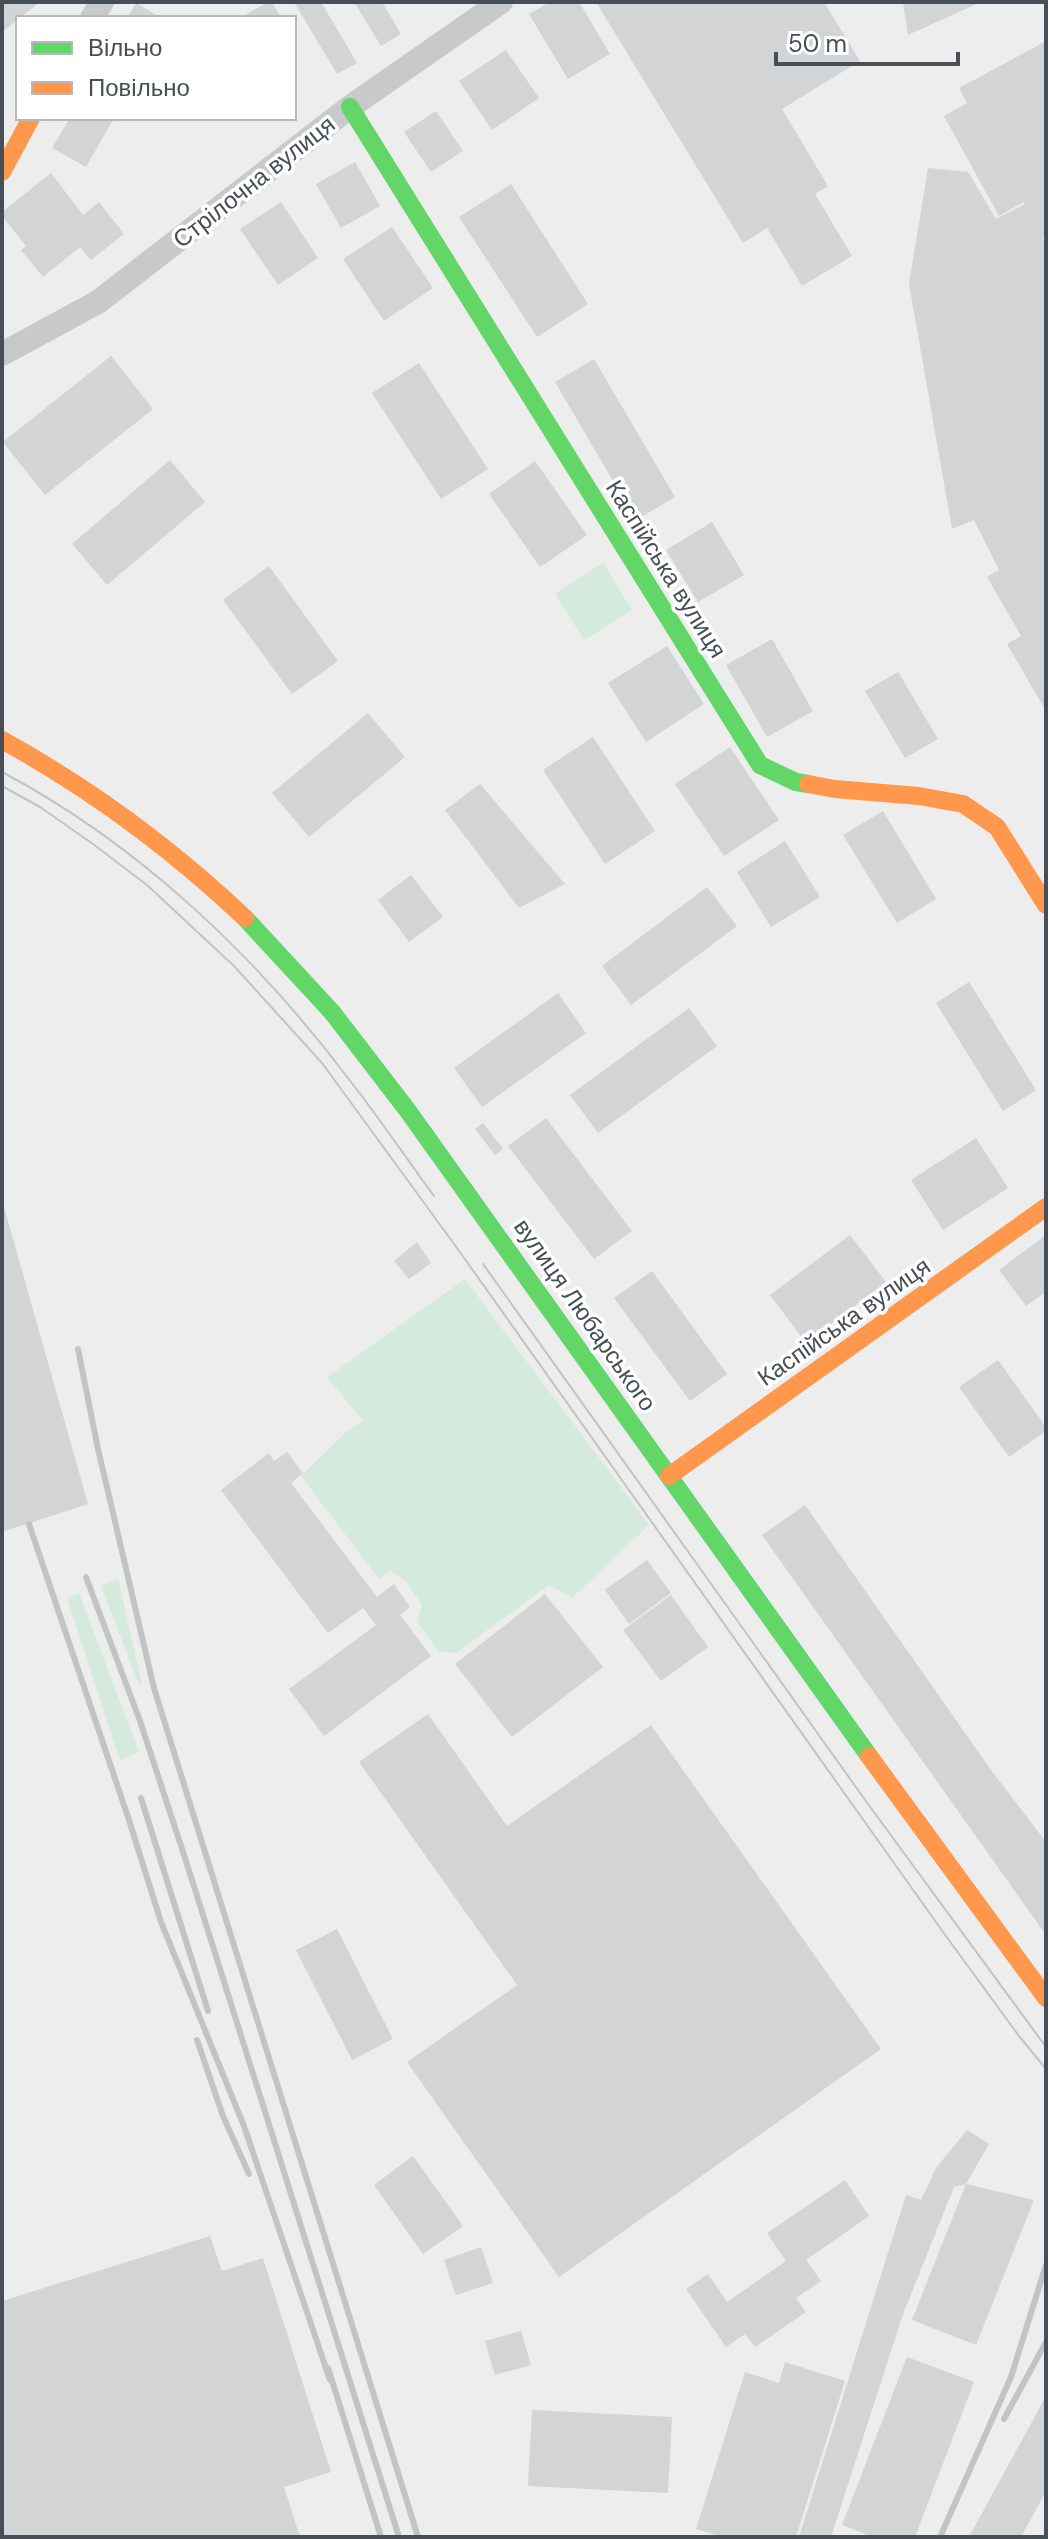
<svg xmlns="http://www.w3.org/2000/svg" width="1048" height="2539" font-family="'DM Sans',sans-serif">
  <style>
    .green { fill: #d3eadc }
    .building { fill: #d3d4d6 }
    .lines { fill: none; stroke-linecap: round; stroke-linejoin: round }
    .street { stroke: #c7c9cb; stroke-width: 24 }
    .fast { stroke: #63d668; stroke-width: 18 }
    .slow { stroke: #ff974d; stroke-width: 18 }
    .tram { stroke: #c2c3c5; stroke-width: 2 }
    .rail { stroke: #c2c3c5; stroke-width: 6 }
    .labels { text-anchor: middle; stroke-width: 7; stroke-linejoin: round; paint-order: stroke }
    .street-label { font-size: 24px; fill: #464f57; stroke: #fff }
  </style>
  <rect width="100%" height="100%" fill="#ededed"/>
  <g class="green">
    <polygon points="603,563 632,610 584,640 555,594"/>
    <polygon points="465,1279 649,1525 572,1598 549,1585 456,1653 439,1651 417,1622 422,1605 406,1581 390,1571 379,1579 301,1476 344,1434 363,1421 327,1377"/>
    <polygon points="118,1579 142,1684 139,1685 101,1585"/>
    <polygon points="79,1593 139,1752 120,1760 67,1598"/>
  </g>
  <g class="building">
    <polygon points="2,2 40,2 2,32"/>
    <polygon points="268,2 272,2 281,18 240,18"/>
    <polygon points="294,2 321,2 357,63 337,74"/>
    <polygon points="354,2 382,2 401,34 381,46"/>
    <polygon points="550,2 579,2 610,54 568,79 529,14"/>
    <polygon points="596,2 824,2 860,61 782,109 828,186 815,194 852,256 802,286 767,228 743,243"/>
    <polygon points="903,2 981,2 908,35"/>
    <polygon points="136,3 162,18 127,18"/>
    <polygon points="1046,41 1046,242 1041,235 1046,245 1046,711 1007,644 1021,636 987,577 999,570 974,520 952,529 909,284 928,168 968,172 996,219 1025,204 1024,202 999,216 944,116 967,103 959,88"/>
    <polygon points="506,50 539,98 492,130 459,81"/>
    <polygon points="436,111 463,151 431,172 404,132"/>
    <polygon points="70,118 114,118 86,167 52,148"/>
    <polygon points="355,162 380,206 341,228 316,184"/>
    <polygon points="51,173 83,215 99,202 124,234 91,260 80,247 43,277 21,250 26,246 2,216 2,212"/>
    <polygon points="511,184 588,304 537,337 459,217"/>
    <polygon points="281,202 318,258 278,285 240,229"/>
    <polygon points="392,227 433,288 384,321 343,259"/>
    <polygon points="111,356 153,409 45,495 3,442"/>
    <polygon points="594,359 675,497 636,520 555,382"/>
    <polygon points="419,363 488,469 441,499 372,393"/>
    <polygon points="170,460 205,502 107,585 72,544"/>
    <polygon points="535,461 587,535 540,567 489,494"/>
    <polygon points="712,522 744,575 698,602 666,550"/>
    <polygon points="269,566 338,661 292,694 223,600"/>
    <polygon points="772,639 813,711 767,737 726,665"/>
    <polygon points="667,646 704,704 646,742 608,683"/>
    <polygon points="898,672 938,739 905,758 865,691"/>
    <polygon points="368,713 405,757 309,837 272,793"/>
    <polygon points="593,737 655,831 605,864 543,770"/>
    <polygon points="730,747 779,820 724,856 675,784"/>
    <polygon points="480,784 565,884 519,908 445,810"/>
    <polygon points="883,811 936,899 897,923 843,835"/>
    <polygon points="785,841 820,897 771,927 737,872"/>
    <polygon points="411,875 443,917 409,942 378,900"/>
    <polygon points="707,887 737,926 631,1005 602,966"/>
    <polygon points="969,982 1036,1090 1003,1111 936,1003"/>
    <polygon points="558,993 586,1033 482,1107 454,1068"/>
    <polygon points="689,1008 717,1046 598,1133 570,1095"/>
    <polygon points="546,1118 632,1231 594,1259 508,1146"/>
    <polygon points="483,1123 503,1149 495,1155 475,1129"/>
    <polygon points="976,1138 1008,1188 943,1230 911,1180"/>
    <polygon points="2,1200 88,1504 2,1532"/>
    <polygon points="850,1235 886,1282 806,1343 770,1295"/>
    <polygon points="1046,1235 1046,1292 1026,1306 999,1270"/>
    <polygon points="417,1242 431,1263 409,1279 394,1261"/>
    <polygon points="652,1271 727,1374 690,1401 614,1298"/>
    <polygon points="998,1360 1046,1427 1046,1431 1009,1457 959,1387"/>
    <polygon points="287,1452 303,1473 291,1483 377,1597 394,1584 410,1607 400,1615 431,1656 324,1736 289,1689 376,1625 363,1608 328,1633 221,1490 269,1453 274,1461"/>
    <polygon points="805,1505 991,1770 1046,1842 1046,1935 762,1535"/>
    <polygon points="647,1560 671,1593 629,1624 605,1590"/>
    <polygon points="545,1594 603,1667 512,1737 455,1664"/>
    <polygon points="671,1595 708,1647 661,1681 623,1630"/>
    <polygon points="428,1714 507,1826 651,1725 881,2049 559,2277 407,2062 517,1985 359,1762"/>
    <polygon points="337,1929 393,2039 352,2060 296,1950"/>
    <polygon points="967,2130 989,2144 966,2184 954,2187 902,2317 831,2537 799,2537 906,2195 921,2200 936,2168"/>
    <polygon points="413,2156 463,2226 423,2254 374,2185"/>
    <polygon points="845,2180 869,2216 806,2260 821,2281 796,2298 806,2312 755,2347 745,2334 726,2347 686,2289 708,2274 727,2302 786,2261 767,2233"/>
    <polygon points="966,2184 1034,2200 976,2345 912,2320"/>
    <polygon points="210,2236 222,2271 263,2258 331,2472 284,2487 300,2537 2,2537 2,2301"/>
    <polygon points="481,2247 493,2283 456,2295 444,2260"/>
    <polygon points="521,2331 531,2365 495,2375 485,2341"/>
    <polygon points="907,2357 974,2382 915,2537 873,2537 842,2525"/>
    <polygon points="785,2362 845,2381 796,2537 723,2537 696,2529 745,2372 779,2383"/>
    <polygon points="1046,2396 1046,2491 1021,2537 969,2537"/>
    <polygon points="532,2410 672,2417 668,2493 528,2486"/>
  </g>
  <g class="lines">
    <g class="street">
      <polyline points="92,18 102,2"/>
      <polyline points="2,354 98,302 350,107 501,2"/>
    </g>
    <g class="fast">
      <polyline points="350,107 760,765 796,782 808,784"/>
      <polyline points="245,918 332,1012 408,1111 869,1756"/>
    </g>
    <g class="slow">
      <polyline points="2,172 31,118"/>
      <path d="M2,740C91,789 171,848 245,918"/>
      <polyline points="808,784 835,789 919,796 963,804 997,827 1046,905"/>
      <polyline points="669,1476 1046,1207"/>
      <polyline points="869,1756 1046,1998"/>
    </g>
    <g class="tram">
      <path d="M2,772C140,845 258,958 351,1082C380,1119 406,1158 434,1196"/>
      <polyline points="2,786 40,807 93,844 147,885 234,966 322,1063 457,1248 943,1932 1019,2036 1046,2069"/>
      <polyline points="483,1264 868,1804 1046,2047"/>
    </g>
    <g class="rail">
      <polyline points="78,1349 98,1449 154,1688 418,2537"/>
      <polyline points="29,1524 129,1820 161,1922 244,2126 330,2380"/>
      <polyline points="86,1577 140,1721 186,1861 399,2537"/>
      <polyline points="141,1798 208,2011"/>
      <polyline points="197,2040 223,2116 249,2174"/>
      <polyline points="328,2368 381,2537"/>
      <polyline points="1004,2419 1046,2342"/>
      <polyline points="940,2537 1011,2377 1046,2265"/>
    </g>
  </g>
  <g class="labels">
    <g class="street-label">
      <text transform="translate(254 182) rotate(-38)" y="8">Стрілочна вулиця</text>
      <text transform="translate(666 569) rotate(58)" y="8">Каспійська вулиця</text>
      <text transform="translate(585 1315) rotate(55)" y="8">вулиця Любарського</text>
      <text transform="translate(844 1322) rotate(-35)" y="8">Каспійська вулиця</text>
    </g>
  </g>
  <rect width="1048" height="2539" fill="none" stroke="#464f57" stroke-width="8"/>
  <rect x="16" y="16" width="280" height="104" fill="#ffffff" stroke="#b5b9bc" stroke-width="2"/>
  <rect x="32" y="42" width="40" height="12" fill="#63d668" stroke="#b5b9bc" stroke-width="2"/>
  <text x="88" y="56" font-size="24" fill="#464f57">Вільно</text>
  <rect x="32" y="82" width="40" height="12" fill="#ff974d" stroke="#b5b9bc" stroke-width="2"/>
  <text x="88" y="96" font-size="24" fill="#464f57">Повільно</text>
  <path d="M776 52v12h182v-12" fill="none" stroke="#464f57" stroke-width="4"/>
  <text x="788" y="52" font-size="24" fill="#464f57" stroke="#ffffff" stroke-width="6" paint-order="stroke">50 m</text>
</svg>
